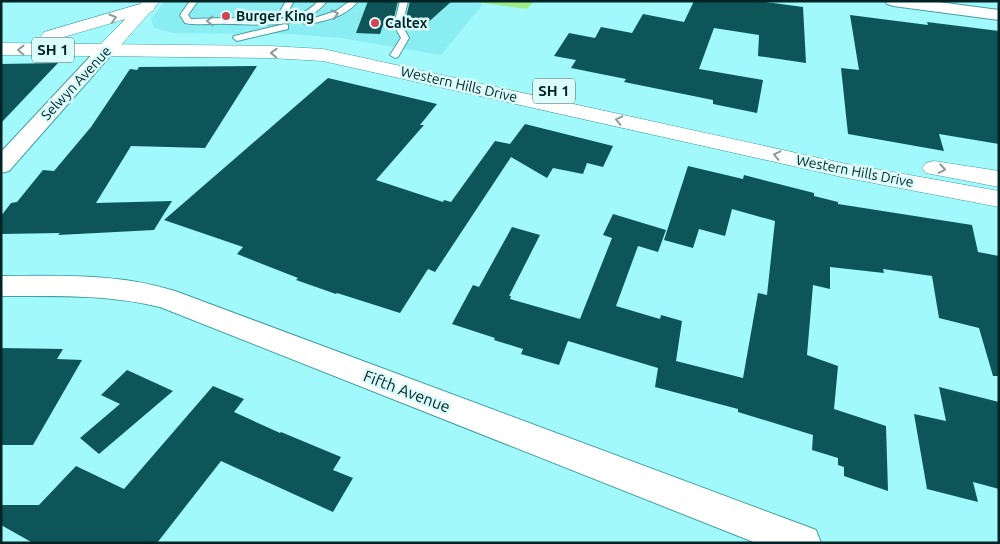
<svg xmlns="http://www.w3.org/2000/svg" width="1000" height="544" font-family="Ubuntu,sans-serif">
  <style>
    .built { fill: #89edf1 }
    .green { fill: #a0ea88 }
    .building { fill: #0d5558 }
    .lines { fill: none; stroke-linecap: round; stroke-linejoin: round }
    .lane-casing { stroke: #449ea1; stroke-width: 2 }
    .street-casing { stroke: #449ea1; stroke-width: 2 }
    .secondary-casing { stroke: #449ea1; stroke-width: 1 }
    .highway-casing { stroke: #449ea1; stroke-width: 1 }
    .lane { fill: #fff; fill-rule: evenodd }
    .street { fill: #fff; fill-rule: evenodd }
    .secondary { fill: #fff; fill-rule: evenodd }
    .highway { fill: #fff; fill-rule: evenodd }
    .oneway { stroke: #8c9c9d }
    .poi-dot { fill: #d34352; stroke: #dbfcfd; stroke-width: 2 }
    .labels { text-anchor: middle; stroke-width: 5; stroke-linejoin: round; paint-order: stroke }
    .far-poi-label { font-size: 14px; font-weight: bold; fill: #002426; stroke: #dbfcfd; text-anchor: start }
    .far-street-label { font-size: 14px; fill: #002426; stroke: #dbfcfd }
    .shield { fill: #dbfcfd; stroke: #426566; stroke-width: 1 }
    .shield-label { font-size: 15px; font-weight: bold; fill: #002426 }
    .street-label { font-size: 16px; fill: #002426; stroke: #dbfcfd }
  </style>
  <rect width="100%" height="100%" fill="#a1f9fc"/>
  <polygon class="built" points="165,1 469,1 483,4 441,55 341,38 290,34 173,33 154,28 151,19"/>
  <polygon class="green" points="469,1 534,1 527,9"/>
  <g class="building">
    <polygon points="368,1 398,1 392,26 383,25 380,34 356,33"/>
    <polygon points="410,1 452,1 424,26 404,26"/>
    <polygon points="694,1 759,1 803,7 806,63 758,56 759,35 714,28 699,69 763,80 757,113 713,104 713,100 624,82 626,79 571,68 576,60 554,56 569,33 595,38 601,27 632,33 643,14 684,22"/>
    <polygon points="850,15 928,25 927,22 999,31 999,144 939,134 944,151 848,134 841,68 859,70"/>
    <polygon points="58,63 1,123 1,64"/>
    <polygon points="257,66 205,148 131,146 96,203 172,201 154,230 58,235 60,233 1,234 1,216 11,203 17,202 43,170 54,171 91,127 130,69 137,70 139,67"/>
    <polygon points="328,78 437,104 420,125 424,125 376,180 443,202 444,200 451,202 495,141 510,144 525,124 613,146 603,167 587,163 583,174 553,168 547,178 511,157 435,272 428,269 400,313 337,293 336,294 296,280 298,278 237,254 243,247 164,220"/>
    <polygon points="688,166 743,179 744,175 814,193 814,196 838,202 838,204 972,225 978,252 999,256 999,376 993,376 979,328 939,318 932,276 883,269 884,273 830,267 830,289 813,285 807,355 838,366 834,409 886,426 888,491 844,476 844,467 838,465 838,458 812,450 813,435 738,412 738,409 655,387 658,368 568,341 559,365 521,354 523,349 494,340 495,338 452,324 473,285 479,287 512,227 540,235 509,296 511,296 510,299 580,319 612,238 603,235 613,214 666,230 658,252 638,246 616,306 660,319 661,315 682,321 676,361 743,378 758,293 767,295 775,221 732,209 725,236 699,229 693,248 664,240"/>
    <polygon points="1,348 63,349 57,359 82,360 33,445 1,445"/>
    <polygon points="127,370 173,391 99,454 80,438 120,404 101,395"/>
    <polygon points="213,386 244,399 234,412 280,433 281,432 341,457 333,470 353,478 333,512 221,461 157,543 33,543 1,525 1,505 39,505 76,466 124,489"/>
    <polygon points="939,387 999,402 999,489 973,482 978,502 927,489 914,414 946,421"/>
  </g>
  <g class="lines">
    <defs>
      <g id="lane">
        <path d="M190,1H198L188,15L191,19C202,19 214,18 226,18C255,19 297,26 318,1H327C304,31 261,24 228,24C214,23 199,26 185,23L180,15Z"/>
        <polygon points="286,1 294,1 285,17 279,17 278,15"/>
        <path d="M350,1H358C345,18 325,20 306,25L302,22L336,11Z"/>
        <polygon points="400,1 408,1 402,25 409,38 398,57 395,58 390,55 401,38 394,25"/>
        <polygon points="285,24 288,25 288,29 237,41 233,38 234,36"/>
      </g>
      <g id="street">
        <polygon points="885,1 931,1 999,10 999,20 893,6 887,4"/>
        <polygon points="105,46 111,47 114,51 111,55 9,171 1,173 1,152 99,47"/>
        <path d="M1,276C60,276 118,273 175,291L803,525L816,530L821,543H756L160,307C106,294 57,296 1,296Z"/>
      </g>
      <polygon id="secondary" points="143,1 160,1 112,55 105,57 98,55 96,51 98,47"/>
      <g id="highway">
        <polygon points="147,2 153,3 155,7 153,11 50,41 44,40 41,36 44,32"/>
        <polygon points="1,43 270,46 323,49 842,163 999,191 999,207 842,177 323,61 270,58 1,55"/>
        <polygon points="934,161 999,171 999,187 926,173 922,168 926,163"/>
      </g>
    </defs>
    <use href="#lane" class="lane-casing"/>
    <use href="#street" class="street-casing"/>
    <use href="#secondary" class="secondary-casing"/>
    <use href="#highway" class="highway-casing"/>
    <use href="#lane" class="lane"/>
    <use href="#street" class="street"/>
    <use href="#secondary" class="secondary"/>
    <use href="#highway" class="highway"/>
  </g>
  <defs><path id="oneway-chevron" d="M-2-3.5L2.5 0L-2 3.5" fill="none" stroke-width="1.6" stroke-linecap="round" stroke-linejoin="round" transform="scale(1.25)"/></defs>
  <g class="oneway">
    <use href="#oneway-chevron" transform="translate(335 14) rotate(-17)"/>
    <use href="#oneway-chevron" transform="translate(113 18) rotate(-17)"/>
    <use href="#oneway-chevron" transform="translate(210 21) rotate(-180)"/>
    <use href="#oneway-chevron" transform="translate(21 50) rotate(-179)"/>
    <use href="#oneway-chevron" transform="translate(274 53) rotate(-178)"/>
    <use href="#oneway-chevron" transform="translate(619 120) rotate(-167)"/>
    <use href="#oneway-chevron" transform="translate(777 155) rotate(-167)"/>
    <use href="#oneway-chevron" transform="translate(942 169) rotate(10)"/>
  </g>
  <g class="poi-dot">
    <circle cx="226" cy="16" r="5"/>
    <circle cx="375" cy="23" r="5"/>
  </g>
  <g class="labels">
    <g class="far-poi-label">
      <text x="236" y="21">Burger King</text>
      <text x="385" y="28">Caltex</text>
    </g>
    <g class="far-street-label">
      <text transform="translate(76 83) rotate(-47)" y="5">Selwyn Avenue</text>
      <text transform="translate(459 84) rotate(13)" y="5">Western Hills Drive</text>
      <text transform="translate(855 171) rotate(11)" y="5">Western Hills Drive</text>
    </g>
    <g class="shield">
      <rect x="32" y="37.5" width="42" height="25" rx="4"/>
      <rect x="533" y="78.5" width="42" height="25" rx="4"/>
    </g>
    <g class="shield-label">
      <text x="53" y="55">SH 1</text>
      <text x="554" y="96">SH 1</text>
    </g>
    <g class="street-label">
      <text transform="translate(407 391) rotate(21)" y="6">Fifth Avenue</text>
    </g>
  </g>
  <rect width="1000" height="544" fill="none" stroke="#002426" stroke-width="5"/>
</svg>
